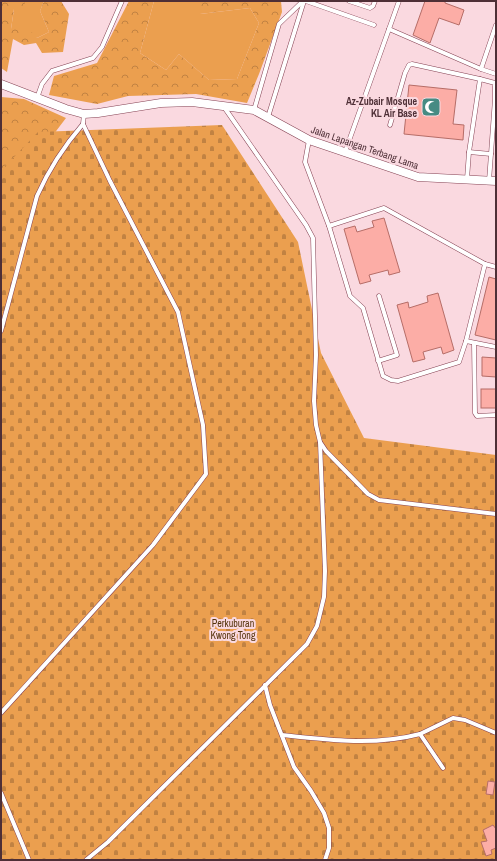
<svg xmlns="http://www.w3.org/2000/svg" width="497" height="861" font-family="'Archivo Narrow',sans-serif">
  <style>
    .green { fill: #eb9f4f }
    .forest { fill: url(#forest-crowns) }
    .cemetery { fill: url(#cemetery-stones) }
    .building { fill: #fcada6; stroke: #b66d67 }
    .lines { fill: none; stroke-linecap: round; stroke-linejoin: round }
    .lane-casing { stroke: #864354; stroke-width: 5 }
    .street-casing { stroke: #864354; stroke-width: 9 }
    .lane { stroke: #fff; stroke-width: 4 }
    .street { stroke: #fff; stroke-width: 8 }
    .labels { text-anchor: middle; stroke-width: 4; stroke-linejoin: round; paint-order: stroke }
    .poi-label { font-size: 10px; font-weight: bold; fill: #4e2f36; stroke: #fad9e0; text-anchor: end }
    .street-label { font-size: 10px; fill: #4e2f36; stroke: #fad9e0 }
    .park-label { font-size: 10px; fill: #543209; stroke: #fad9e0 }
  </style>
  <defs>
    <pattern id="forest-crowns" width="20" height="18" patternUnits="userSpaceOnUse"><rect width="20" height="18" fill="#eb9f4f"/><path d="M2 6a3 3 0 1 1 6 0M12 15a3 3 0 1 1 6 0" fill="none" stroke="#c18242"/></pattern>
    <pattern id="cemetery-stones" width="16" height="16" patternUnits="userSpaceOnUse"><rect width="16" height="16" fill="#eb9f4f"/><path d="M2 7V4a2 2 0 0 1 4 0v3zM10 15v-3a2 2 0 0 1 4 0v3z" fill="#c18242"/></pattern>
  </defs>
  <rect width="100%" height="100%" fill="#fad9e0"/>
  <g class="green">
    <polygon points="18,1 44,1 40,11 49,32 37,38 11,29 14,9 25,8"/>
    <polygon points="154,1 200,1 200,14 250,8 259,23 237,79 209,80 179,54 166,70 140,53"/>
  </g>
  <g class="forest">
    <polygon points="1,1 25,2 25,9 14,9 11,29 27,27 37,38 49,32 40,11 44,1 61,1 69,14 63,52 42,53 36,43 24,45 13,39 7,72 1,68"/>
    <polygon points="129,1 154,1 140,53 166,70 179,54 209,80 237,79 259,23 250,8 200,14 200,1 281,1 282,12 259,74 247,103 196,94 128,96 97,104 49,95 54,76 97,63"/>
    <polygon points="1,97 24,99 66,118 25,172 1,238"/>
  </g>
  <polygon class="cemetery" points="222,125 298,242 321,353 364,438 496,455 496,860 1,860 1,171 38,132"/>
  <g class="building">
    <polygon points="425,1 445,1 445,3 464,10 459,25 439,18 430,43 413,35"/>
    <polygon points="409,85 457,90 453,124 464,125 463,140 404,134"/>
    <polygon points="384,218 400,272 389,275 388,270 369,275 371,281 360,284 344,229 355,226 357,232 374,227 372,221"/>
    <polygon points="489,277 496,279 496,340 475,335"/>
    <polygon points="438,293 454,350 443,354 441,347 423,352 425,359 413,362 397,305 408,302 409,308 428,302 427,296"/>
    <polygon points="482,357 496,358 496,377 482,376"/>
    <rect x="481" y="389" width="15" height="19"/>
    <polygon points="488,781 495,782 493,795 486,794"/>
    <polygon points="493,825 496,829 496,848 491,850 492,854 486,856 481,842 487,841 483,830"/>
  </g>
  <g class="lines">
    <defs>
      <g id="lane">
        <polyline points="306,1 374,25"/>
        <polyline points="349,1 370,8 373,6 375,1"/>
        <polyline points="389,29 481,69 496,74"/>
        <polyline points="481,69 496,25"/>
        <polyline points="37,98 42,84 52,71 93,58 102,47 122,1"/>
        <polyline points="254,110 279,24 303,1"/>
        <polyline points="268,117 304,1"/>
        <polyline points="390,125 405,73 409,65 412,64 480,79"/>
        <polyline points="309,140 305,162 329,226 350,296 363,308 383,376 391,380 398,381 459,362 466,341 485,264"/>
        <polyline points="345,152 399,1"/>
        <polyline points="469,152 491,154"/>
        <polyline points="467,179 469,152 480,79 495,83 495,99 489,181"/>
        <polyline points="329,226 384,208 485,264 496,267"/>
        <path d="M1,331L37,196C49,169 64,146 83,124"/>
        <polyline points="466,341 496,347"/>
        <polyline points="474,343 475,413 477,416 496,415"/>
        <polyline points="378,361 397,355 379,296"/>
        <polyline points="320,442 326,451 368,494 379,500 496,514"/>
        <polyline points="265,685 270,705 294,767 311,791 324,813 329,828 329,848 325,860"/>
        <polyline points="1,713 153,545 206,474 203,425 178,312 110,181 83,124 84,114"/>
        <polyline points="420,734 453,718 465,720 496,733"/>
        <path d="M282,735C327,740 375,746 420,734L443,768"/>
        <polyline points="1,793 29,860"/>
        <polyline points="86,860 108,842 307,644 317,626 324,597 325,571 320,442 316,425 314,401 316,355 313,238 306,225 224,107"/>
      </g>
      <polyline id="street" points="1,84 66,109 84,114 98,113 161,103 192,102 254,110 309,140 418,177 496,181"/>
    </defs>
    <use href="#lane" class="lane-casing"/>
    <use href="#street" class="street-casing"/>
    <use href="#lane" class="lane"/>
    <use href="#street" class="street"/>
  </g>
  <defs>
    <symbol id="mosque-square" viewBox="-11 -11 22 22"><rect x="-9" y="-9" width="18" height="18" rx="4" fill="#468b83" stroke="#fad9e0"/><path d="M3.5-4.9A6 6 0 1 0 3.5 4.9A5 5 0 1 1 3.5-4.9Z" fill="#fff"/></symbol>
  </defs>
  <g fill-rule="evenodd">
    <use href="#mosque-square" x="420" y="96" width="22" height="22"/>
  </g>
  <g class="labels">
    <g class="poi-label">
      <text x="417" y="105">Az-Zubair Mosque<tspan x="417" dy="12">KL Air Base</tspan></text>
    </g>
    <g class="street-label">
      <text transform="translate(365 147) rotate(19)" y="4">Jalan Lapangan Terbang Lama</text>
    </g>
    <g class="park-label">
      <text x="233" y="627">Perkuburan<tspan x="233" dy="12">Kwong Tong</tspan></text>
    </g>
  </g>
  <rect width="497" height="861" fill="none" stroke="#4e2f36" stroke-width="4"/>
</svg>
